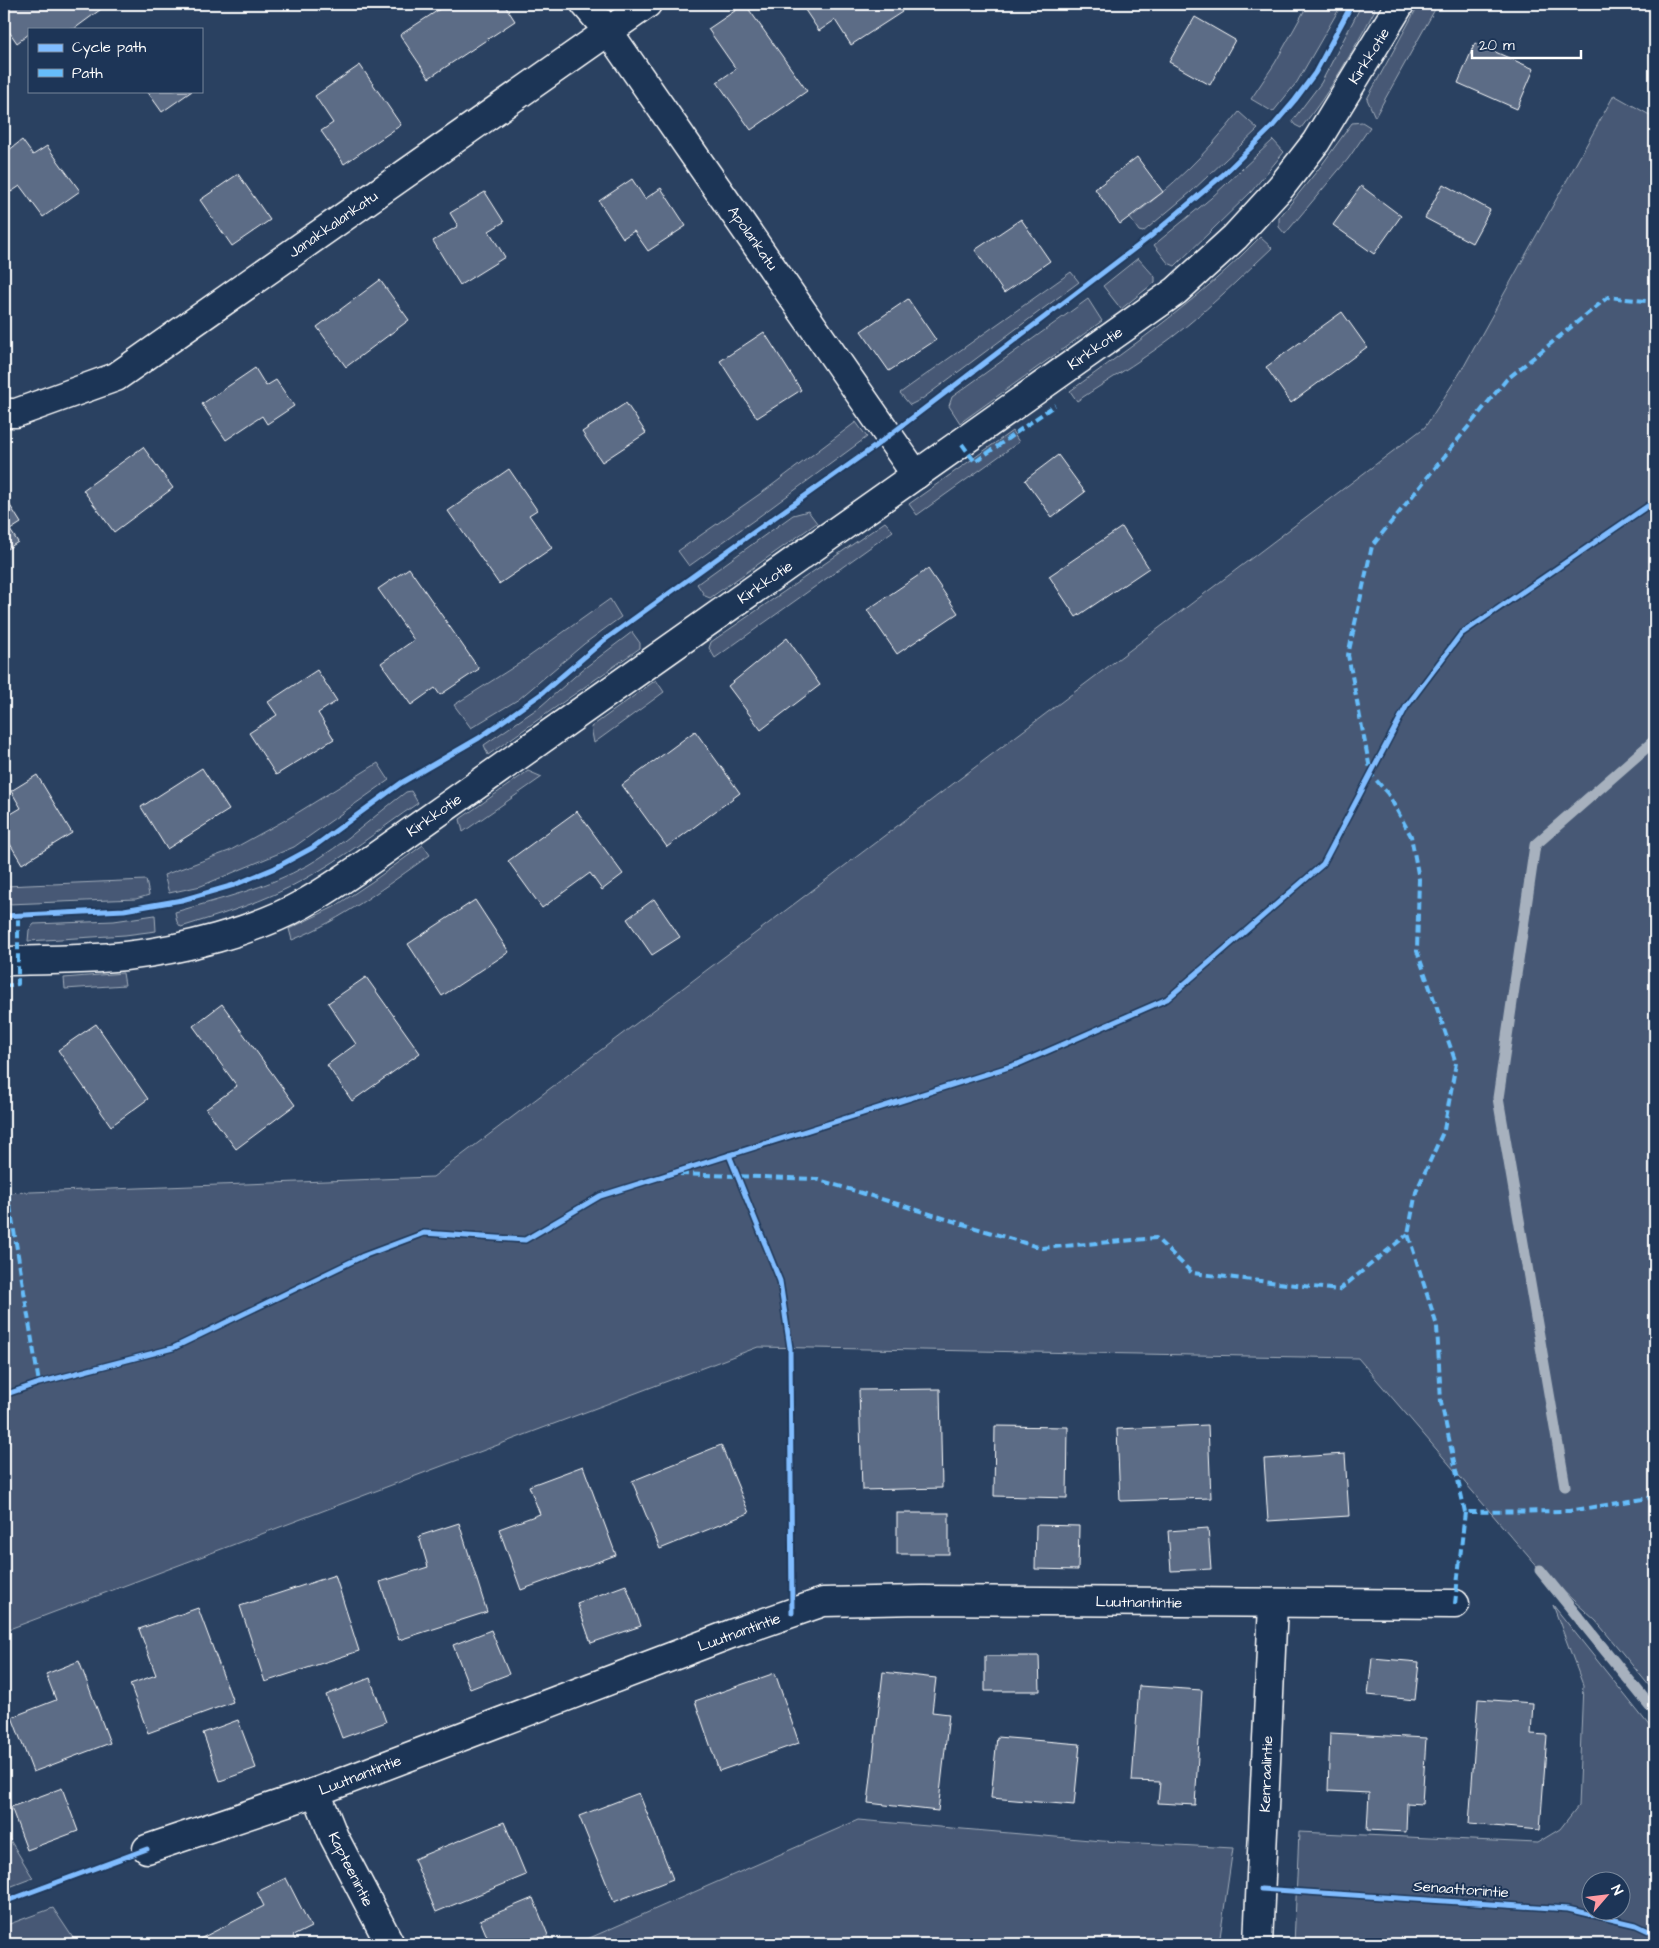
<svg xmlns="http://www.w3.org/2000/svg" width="1659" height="1948" font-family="'Architects Daughter',sans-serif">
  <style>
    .green { fill: #465975; stroke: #a2acba; fill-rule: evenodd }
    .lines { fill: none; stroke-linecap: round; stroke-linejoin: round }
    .stream { stroke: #a7b1be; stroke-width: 11 }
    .building { fill: #5b6c86; stroke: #fff }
    .minor-casing { stroke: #fff; stroke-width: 31 }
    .tertiary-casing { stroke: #fff; stroke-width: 31 }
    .minor { stroke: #1d3557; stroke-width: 28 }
    .tertiary { stroke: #1d3557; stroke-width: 28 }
    .quiet { stroke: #66bdfb; stroke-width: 4; stroke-dasharray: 8 4; stroke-linecap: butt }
    .cycleway-casing { stroke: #1d3557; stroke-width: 8 }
    .cycleway { stroke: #80bcff; stroke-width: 5 }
    .labels { text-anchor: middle; stroke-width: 4; stroke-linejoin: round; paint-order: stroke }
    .street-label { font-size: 15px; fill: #fff; stroke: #1d3557 }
  </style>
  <rect width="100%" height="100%" fill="#2a4161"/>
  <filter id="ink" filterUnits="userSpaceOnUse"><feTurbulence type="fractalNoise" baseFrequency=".02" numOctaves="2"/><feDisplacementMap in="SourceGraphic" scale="10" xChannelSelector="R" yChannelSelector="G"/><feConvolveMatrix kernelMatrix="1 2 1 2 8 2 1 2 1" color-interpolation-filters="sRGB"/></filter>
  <g filter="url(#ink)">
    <g class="green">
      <polygon points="1308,4 1342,4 1297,82 1273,112 1251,99 1275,63"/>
      <path d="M1362,4H1373L1375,10C1353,51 1330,92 1301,128L1295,125L1292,121L1321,83Z"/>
      <polygon points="1419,4 1438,4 1375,117 1367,99"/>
      <polygon points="1614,95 1655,118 1655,1693 1596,1621 1540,1570 1358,1358 758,1347 4,1631 4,1193 433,1177 1425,427 1463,368"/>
      <path d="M1239,112L1258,129L1191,192L1143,232L1139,231L1130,218C1173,186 1206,154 1239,112Z"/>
      <polygon points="1362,122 1370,127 1348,159 1285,234 1279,227 1279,218 1321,166 1352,123"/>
      <polygon points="1273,140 1284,152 1251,192 1175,266 1168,263 1154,245 1211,198"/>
      <path d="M1260,237L1272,248C1243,275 1215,303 1184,328C1151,355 1113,377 1077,401L1070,391C1137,343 1202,297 1260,237Z"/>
      <polygon points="1138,258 1155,277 1155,282 1121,309 1103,286"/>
      <polygon points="1071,272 1079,282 922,399 910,405 900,393"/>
      <polygon points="1088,299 1102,321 960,423 949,406 952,397"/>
      <polygon points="856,422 867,437 757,518 689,566 678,551 767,489"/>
      <polygon points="1012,431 1019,442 917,515 909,504"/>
      <polygon points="808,511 817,523 710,598 705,596 697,584 793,515"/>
      <polygon points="885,522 893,531 715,658 709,648 711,642"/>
      <polygon points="610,599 621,617 584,644 519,699 471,728 454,705 520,663"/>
      <polygon points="632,632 640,643 640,648 488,755 484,745 541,706 582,670"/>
      <polygon points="656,680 664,692 594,743 591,727"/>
      <polygon points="378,763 389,780 294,847 201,886 169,893 164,875 229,851 289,818"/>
      <polygon points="528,771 542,777 463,832 460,819"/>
      <path d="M411,791L418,803C380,829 344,858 303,880C264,902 223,914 181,927L177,922L175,912C220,899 267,888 308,865C343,845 374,816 406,792Z"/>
      <path d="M423,845L430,855C386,886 342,920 292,940L289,929L334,907L373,881Z"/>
      <polygon points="146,880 149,895 136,899 8,904 5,886"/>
      <polygon points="155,915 156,931 125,935 28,941 29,930 34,924 114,921"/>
      <polygon points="123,973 125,985 65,989 64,978"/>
      <path d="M1553,1605L1655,1733V1944H1294L1299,1832L1537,1843L1560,1829L1578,1806L1583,1685ZM1592,1880H1622V1910H1592Z"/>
      <polygon points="858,1820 1102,1841 1233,1848 1219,1944 576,1944"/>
      <polygon points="4,1830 33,1878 4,1889"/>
      <polygon points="53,1908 77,1944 4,1944 4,1926"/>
    </g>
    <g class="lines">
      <g class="stream">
        <polyline points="1565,1486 1498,1098 1535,845 1655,740"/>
        <polyline points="1540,1570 1655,1712"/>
      </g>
    </g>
    <g class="building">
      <polygon points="4,4 108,4 74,29 29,29 29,34 17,43 4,24"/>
      <polygon points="441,4 504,4 515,21 429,78 400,35 443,7"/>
      <polygon points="745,4 807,91 751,130 717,82 736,69 708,29"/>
      <polygon points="801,4 897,4 902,12 851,45 835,20 819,31"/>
      <polygon points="1596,4 1610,4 1607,9"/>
      <polygon points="1195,17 1235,40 1210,85 1169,62"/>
      <polygon points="1475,43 1534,69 1517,109 1458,83"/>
      <polygon points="360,65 401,125 344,164 321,131 333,123 315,96"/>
      <polygon points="147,91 192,91 162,112"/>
      <polygon points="22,140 33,155 47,146 80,191 43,217 20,186 11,192 4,182 4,154"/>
      <polygon points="1137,157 1163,192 1120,224 1095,189"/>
      <polygon points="238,174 270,220 232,246 200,200"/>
      <polygon points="632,179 645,199 661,188 686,226 648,251 634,231 623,238 599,201"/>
      <polygon points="1443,184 1490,210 1472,243 1425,218"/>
      <polygon points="1361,186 1401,216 1374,254 1333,225"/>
      <polygon points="485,192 504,222 489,231 505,257 460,285 433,241 458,226 450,213"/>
      <polygon points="1021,219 1050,261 1004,293 975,250"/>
      <polygon points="380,280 409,320 346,367 317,327"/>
      <polygon points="908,299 936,340 889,371 861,331"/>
      <polygon points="1342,312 1367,347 1291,403 1266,367"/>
      <polygon points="764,332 801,390 757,418 720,361"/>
      <polygon points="255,368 266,386 276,380 294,406 267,424 262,416 226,440 202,404"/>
      <polygon points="626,403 646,433 602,462 582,432"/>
      <polygon points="143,447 173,488 114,532 83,490"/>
      <polygon points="1058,455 1085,492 1052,517 1025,480"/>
      <polygon points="509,469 537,510 529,515 552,548 499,584 448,511"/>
      <polygon points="4,496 21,523 10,530 18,542 4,551"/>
      <polygon points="1122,527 1149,568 1076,617 1049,576"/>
      <polygon points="409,568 479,669 440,695 435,688 411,705 381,663 414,640 378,589"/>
      <polygon points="928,569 958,613 897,654 867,610"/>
      <polygon points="787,638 820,685 761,730 728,686"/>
      <polygon points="317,670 337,701 318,713 334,739 276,775 249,733 277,715 268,702"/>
      <polygon points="695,731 740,793 667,847 622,785"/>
      <polygon points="202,768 229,810 167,849 141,807"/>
      <polygon points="37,775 72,833 22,864 4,834 4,818 21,808 11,791"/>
      <polygon points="577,811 623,874 602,890 590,873 542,908 508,861"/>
      <polygon points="654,899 680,937 652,955 627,919"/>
      <polygon points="475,900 509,952 442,996 408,944"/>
      <polygon points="366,977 420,1053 352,1101 327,1065 356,1044 328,1003"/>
      <polygon points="222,1004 295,1105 236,1149 206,1109 237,1086 193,1026"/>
      <polygon points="96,1024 148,1099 111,1126 58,1050"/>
      <polygon points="940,1389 942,1488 862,1490 859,1390"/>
      <polygon points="1208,1425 1211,1498 1120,1501 1117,1429"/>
      <polygon points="995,1426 1068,1427 1067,1498 994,1496"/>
      <polygon points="721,1445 749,1513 660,1549 632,1481"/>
      <polygon points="1345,1454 1349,1516 1268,1521 1264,1459"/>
      <polygon points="583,1466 616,1555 521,1590 499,1529 540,1514 529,1486"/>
      <rect x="897" y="1513" width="52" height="41"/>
      <polygon points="459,1523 487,1612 399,1640 380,1582 428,1567 419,1536"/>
      <polygon points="1036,1525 1079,1526 1078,1570 1035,1569"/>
      <polygon points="1208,1528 1211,1569 1171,1571 1168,1531"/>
      <polygon points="335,1575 359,1651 265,1682 240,1606"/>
      <polygon points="626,1585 641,1626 591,1643 577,1603"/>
      <polygon points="198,1608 233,1702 148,1733 130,1684 156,1675 139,1629"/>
      <polygon points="491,1630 509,1674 470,1689 453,1645"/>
      <polygon points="985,1656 1039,1656 1040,1691 985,1691"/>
      <polygon points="1372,1658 1419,1662 1415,1700 1368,1695"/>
      <polygon points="79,1661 110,1743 33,1772 12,1717 56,1700 46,1674"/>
      <polygon points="883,1672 936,1678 932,1712 949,1714 938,1811 868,1803"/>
      <polygon points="775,1673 799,1743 719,1771 695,1701"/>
      <polygon points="370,1678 386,1722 342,1738 326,1695"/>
      <polygon points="1139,1686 1202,1690 1195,1805 1158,1803 1160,1782 1132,1781"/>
      <polygon points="1478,1699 1533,1703 1531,1734 1547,1735 1540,1830 1469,1824"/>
      <polygon points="238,1720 256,1768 220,1781 203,1733"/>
      <polygon points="1330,1733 1426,1738 1422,1804 1407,1803 1406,1832 1367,1830 1369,1793 1328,1791"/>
      <polygon points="997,1737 1080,1744 1074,1805 991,1798"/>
      <polygon points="62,1788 78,1831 27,1850 11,1807"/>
      <polygon points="639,1793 673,1879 614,1902 579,1816"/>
      <polygon points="504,1822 526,1875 436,1912 414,1859"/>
      <polygon points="286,1878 311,1927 293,1936 298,1944 190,1944 264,1906 257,1892"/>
      <polygon points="533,1898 550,1940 541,1944 490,1944 480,1920"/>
    </g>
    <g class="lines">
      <defs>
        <g id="minor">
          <polyline points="585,4 608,31 916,475"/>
          <polyline points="4,413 16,413 116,377 647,4"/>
          <polyline points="316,1792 334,1837 390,1944"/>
          <polyline points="147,1849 316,1792 731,1634 823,1602 922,1600 1455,1604"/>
          <polyline points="1258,1944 1273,1604"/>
        </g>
        <path id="tertiary" d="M4,961C44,960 85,960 125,956C181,950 255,931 303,904C323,893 342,880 361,867L1176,291L1235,237L1281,187L1316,142L1400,4"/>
      </defs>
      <use href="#minor" class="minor-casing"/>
      <use href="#tertiary" class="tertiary-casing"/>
      <use href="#minor" class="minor"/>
      <use href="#tertiary" class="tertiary"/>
      <g class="quiet">
        <polyline points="962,444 975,462 1055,405"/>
        <polyline points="4,986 18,984 18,916"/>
        <polyline points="4,1170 39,1383"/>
        <polyline points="680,1174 816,1179 1041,1248 1156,1238 1192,1273 1339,1290 1408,1234"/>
        <polyline points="1465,1512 1441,1402 1437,1326 1408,1234 1416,1192 1444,1130 1456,1063 1417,951 1419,879 1411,836 1388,794 1371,774 1348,655 1372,546 1506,380 1608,297 1655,302"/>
        <polyline points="1455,1604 1465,1512 1569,1511 1655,1497"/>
      </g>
      <defs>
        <g id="cycleway">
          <polyline points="4,916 124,910 182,900 234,885 275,868 312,848 401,783 479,738 541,694 603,641 747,537 874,447 1151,236 1225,173 1272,127 1295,100 1315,73 1352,4"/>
          <polyline points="729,1155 780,1281 790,1348 792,1613"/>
          <polyline points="4,1395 39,1383 173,1348 363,1256 424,1233 525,1240 600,1196 1018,1064 1167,999 1323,864 1406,707 1461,634 1655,501"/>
          <polyline points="1261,1889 1568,1909 1636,1925 1655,1934"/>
          <polyline points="4,1902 147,1849"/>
        </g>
      </defs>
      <use href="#cycleway" class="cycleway-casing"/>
      <use href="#cycleway" class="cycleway"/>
    </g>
  </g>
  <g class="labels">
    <g class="street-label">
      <text transform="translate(1369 56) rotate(-58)" y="5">Kirkkotie</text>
      <text transform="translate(333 224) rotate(-35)" y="5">Janakkalankatu</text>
      <text transform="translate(753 238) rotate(55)" y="5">Apolankatu</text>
      <text transform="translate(1095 348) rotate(-35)" y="5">Kirkkotie</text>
      <text transform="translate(765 582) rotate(-35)" y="5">Kirkkotie</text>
      <text transform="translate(434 815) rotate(-35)" y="5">Kirkkotie</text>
      <text transform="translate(1139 1602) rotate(1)" y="5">Luutnantintie</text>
      <text transform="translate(739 1632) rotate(-20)" y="5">Luutnantintie</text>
      <text transform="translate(1266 1774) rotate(-88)" y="5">Kenraalintie</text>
      <text transform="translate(360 1775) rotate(-21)" y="5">Luutnantintie</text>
      <text transform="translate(351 1869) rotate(63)" y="5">Kapteenintie</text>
      <text transform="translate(1461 1889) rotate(4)" y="5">Senaattorintie</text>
    </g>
  </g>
  <rect width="1659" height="1948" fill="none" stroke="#1d3557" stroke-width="20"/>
  <rect x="10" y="10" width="1639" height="1928" fill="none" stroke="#fff" stroke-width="2" filter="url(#ink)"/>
  <rect x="28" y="28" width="175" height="65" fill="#1d3557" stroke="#77869a"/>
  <rect x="38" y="44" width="25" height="8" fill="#80bcff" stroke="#77869a"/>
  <text x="72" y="52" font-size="15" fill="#ffffff">Cycle path</text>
  <rect x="38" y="69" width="25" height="8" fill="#66bdfb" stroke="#77869a"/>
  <text x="72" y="78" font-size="15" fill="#ffffff">Path</text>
  <g transform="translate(1606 1896) rotate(62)"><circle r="24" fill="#1d3557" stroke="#77869a"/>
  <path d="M0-4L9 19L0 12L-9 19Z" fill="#ff9aa2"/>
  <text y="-8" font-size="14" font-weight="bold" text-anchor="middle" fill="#ffffff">N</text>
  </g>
  <path d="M1472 50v8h109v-8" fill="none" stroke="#ffffff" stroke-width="2.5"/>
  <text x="1479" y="50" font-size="15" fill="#ffffff" stroke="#1d3557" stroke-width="4" paint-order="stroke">20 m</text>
</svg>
